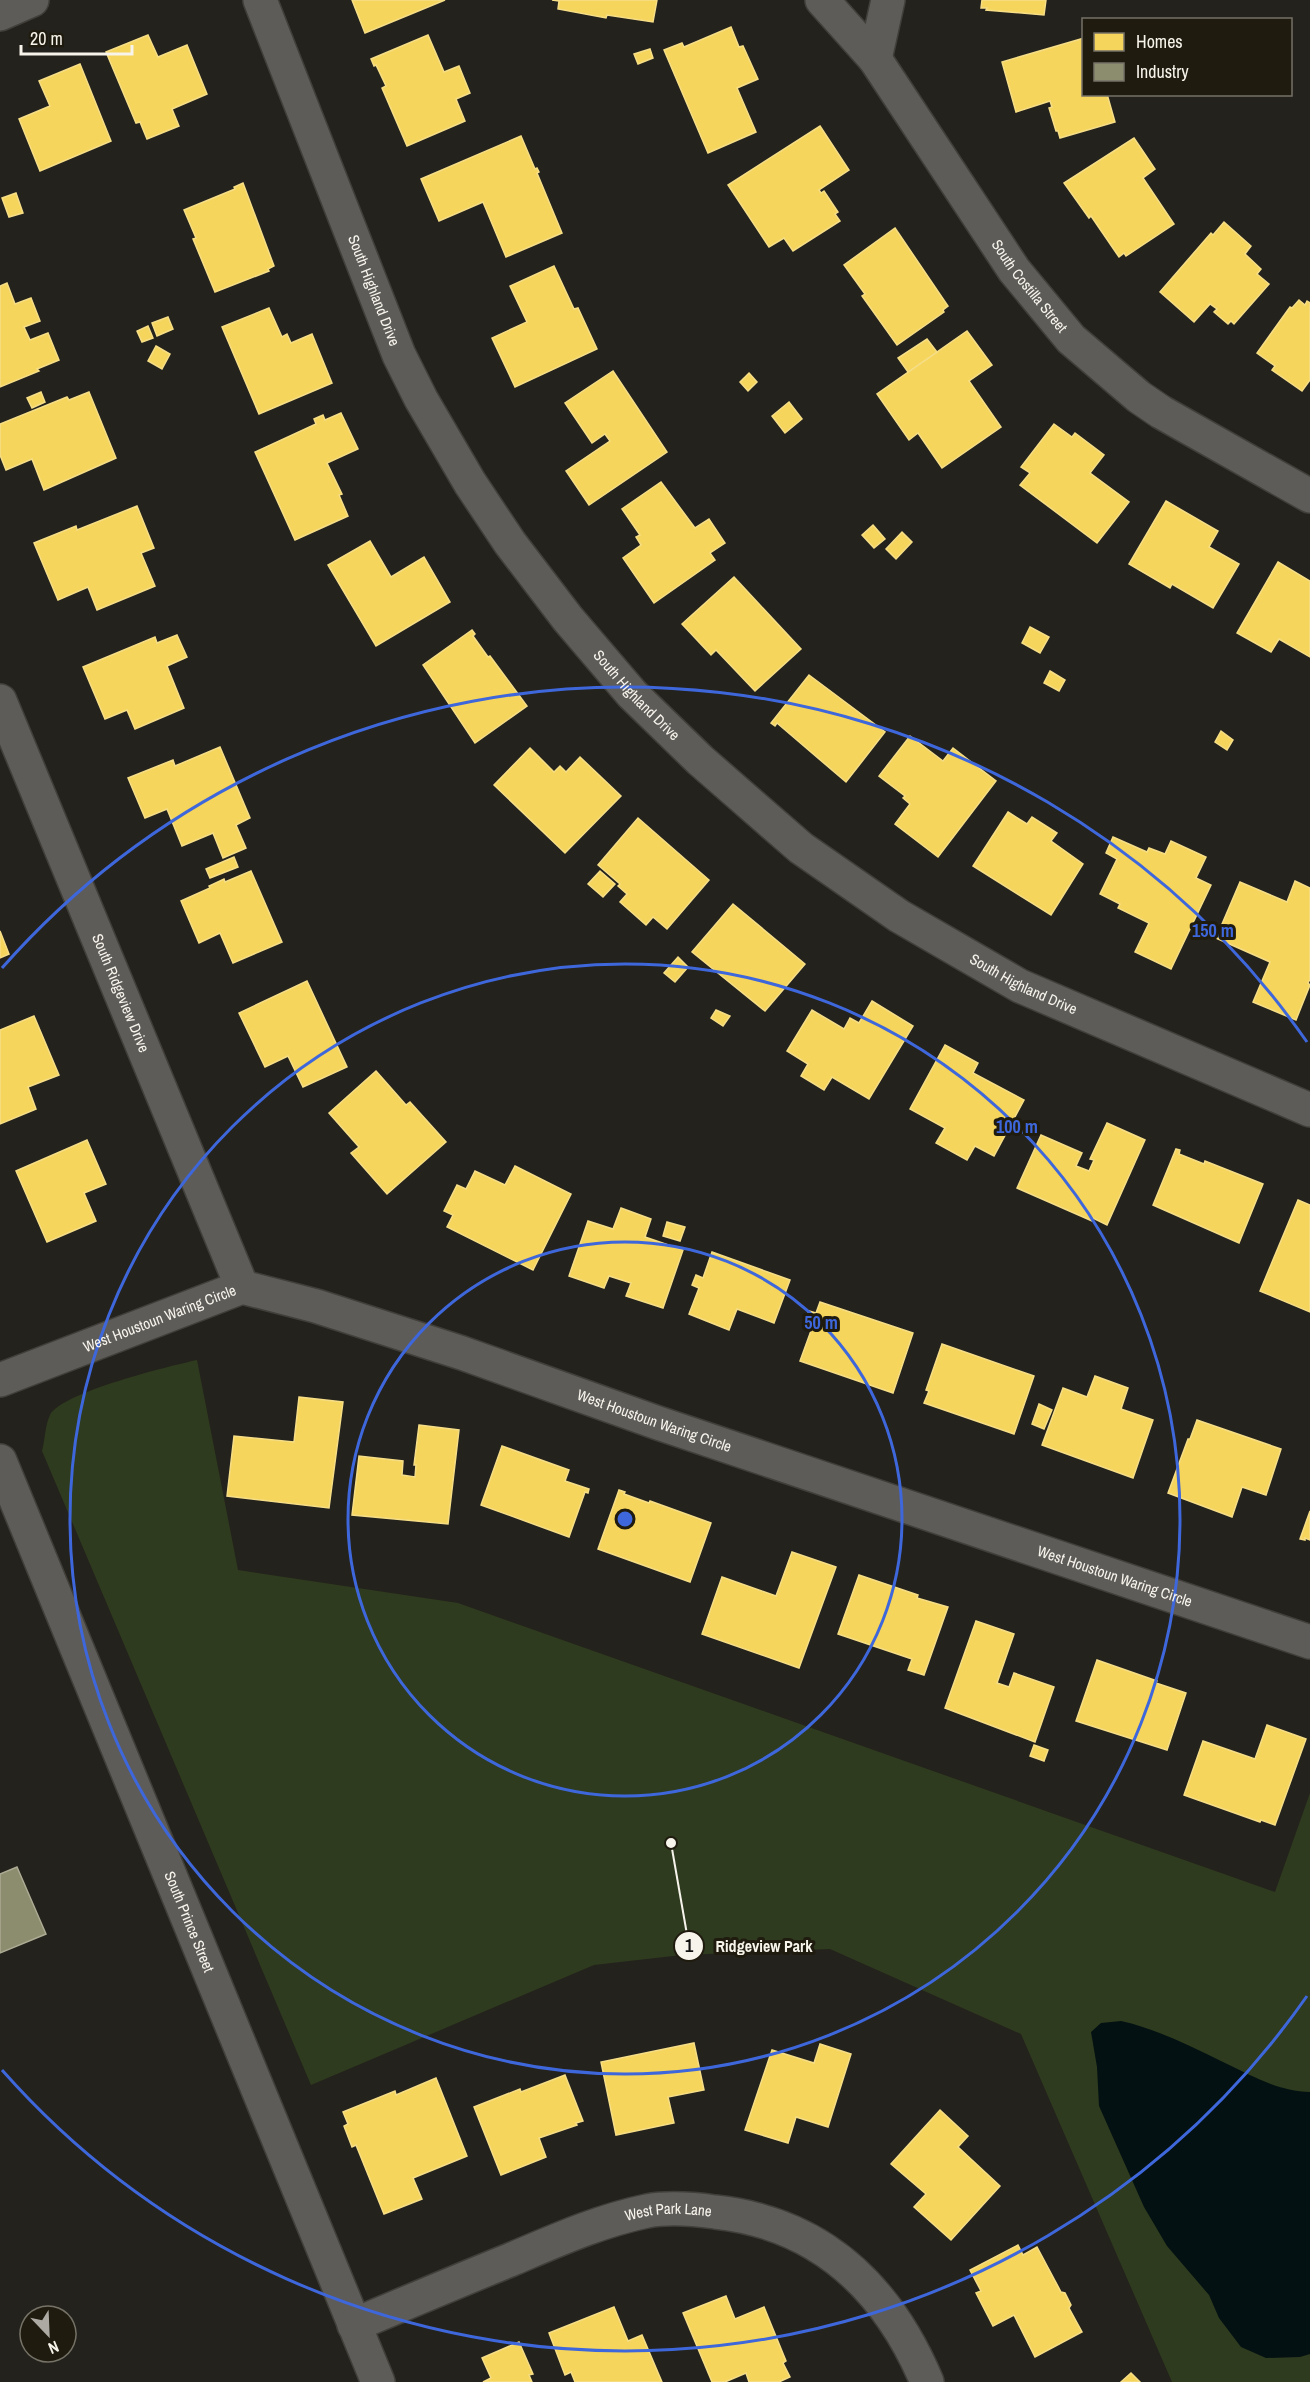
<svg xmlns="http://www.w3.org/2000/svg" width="1310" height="2382" font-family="'Archivo Narrow',sans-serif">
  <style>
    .green { fill: #2e3b1f }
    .water { fill: #031112 }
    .homes { fill: #f6d55c; stroke: #f6de87; stroke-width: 1.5 }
    .industry { fill: #8c8c6e; stroke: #acab94; stroke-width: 1.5 }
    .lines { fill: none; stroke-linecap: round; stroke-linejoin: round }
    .minor-casing { stroke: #413f3a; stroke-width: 36 }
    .minor { stroke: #5e5c59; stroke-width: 33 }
    .ring { fill: none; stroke: #3e67db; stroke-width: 3 }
    .labels { text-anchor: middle; stroke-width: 6; stroke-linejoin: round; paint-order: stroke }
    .street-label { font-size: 15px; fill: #f7f4ec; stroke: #1f1b0f }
    .centre { fill: #3e67db; stroke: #1f1b0f; stroke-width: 3 }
    .ring-label { font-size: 18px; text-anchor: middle; font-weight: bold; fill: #3e67db; stroke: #1f1b0f; stroke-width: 6; stroke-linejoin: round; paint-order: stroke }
    .leader { fill: none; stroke: #f7f4ec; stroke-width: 2 }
    .callout-dot { fill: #f7f4ec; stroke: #1f1b0f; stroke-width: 2 }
    .mark-label { font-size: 18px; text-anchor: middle; font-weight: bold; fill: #111 }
    .callout-label { font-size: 16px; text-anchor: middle; font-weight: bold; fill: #f7f4ec; stroke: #1f1b0f; stroke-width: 6; stroke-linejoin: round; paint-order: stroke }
  </style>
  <rect width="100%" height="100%" fill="#24221c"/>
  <path class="green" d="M197,1360L238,1570L458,1603L1275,1892L1310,1793V2382H1172L1021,2034L830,1949L682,1955L594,1965L311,2085L42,1451C45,1440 45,1425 50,1415C62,1392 170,1366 197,1360Z"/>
  <path class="water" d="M1121,2021C1157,2029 1190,2046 1223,2062C1252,2076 1278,2091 1310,2092V2354L1300,2357L1266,2358L1241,2347L1219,2318L1209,2295L1167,2246L1144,2207L1099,2106L1097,2067L1091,2032L1101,2023Z"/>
  <g class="homes">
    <polygon points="352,0 445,0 365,33"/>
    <polygon points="552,0 657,0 653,22 607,15 606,18 558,9 559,1"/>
    <polygon points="982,0 1046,0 1044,15 986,10 987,8 981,8"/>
    <polygon points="731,27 739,47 743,46 758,79 737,88 756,132 708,153 664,50 682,43 684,47"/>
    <polygon points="148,35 158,57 187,45 207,94 172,109 179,126 147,139 140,122 136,123 106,52"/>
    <polygon points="428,35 444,72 459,66 470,93 456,99 465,121 407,146 382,88 386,86 376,65 374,66 371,59"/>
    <polygon points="1084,38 1084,94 1107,94 1115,122 1060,138 1058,131 1056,131 1049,108 1052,107 1050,101 1016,112 1002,62"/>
    <polygon points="650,49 653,58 638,64 634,54"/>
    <polygon points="80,64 111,141 40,171 19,119 50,106 39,81"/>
    <polygon points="820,126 849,170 819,190 821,193 824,191 838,212 835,214 840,221 793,251 784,238 769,247 728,185"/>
    <polygon points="521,136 535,169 537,168 539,172 537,173 562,233 506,257 483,202 439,221 421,179"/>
    <polygon points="1134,138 1155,169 1143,178 1174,224 1126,256 1124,253 1119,257 1091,216 1089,218 1064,183"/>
    <polygon points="243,183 274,266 268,269 269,271 215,292 193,239 196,238 184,210 235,189 234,187"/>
    <polygon points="16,193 23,213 9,217 2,198"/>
    <polygon points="1224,222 1251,246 1245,254 1261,269 1257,274 1269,284 1234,324 1231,321 1228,324 1214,312 1217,309 1210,304 1194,322 1160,292 1211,233 1213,235"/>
    <polygon points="895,228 948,306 943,310 944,312 897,345 862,296 865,294 844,265"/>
    <polygon points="554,266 574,309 578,308 597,349 515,387 492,338 527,322 510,286"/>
    <polygon points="7,283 15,304 31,298 40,321 24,327 30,340 48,333 59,360 37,369 39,371 0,387 0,286"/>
    <polygon points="1299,300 1305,305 1307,301 1310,303 1310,380 1302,391 1272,370 1275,366 1257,353 1290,307 1292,308"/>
    <polygon points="269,308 282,337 287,334 291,343 312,334 332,383 259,414 222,327"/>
    <polygon points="168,317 173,329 157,336 152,323"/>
    <polygon points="148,326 153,338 142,342 137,331"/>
    <polygon points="967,331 992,365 969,381 1001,427 942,468 918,433 909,440 877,394"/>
    <polygon points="927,339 937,352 908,372 898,358"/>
    <polygon points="156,346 170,354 162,369 148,361"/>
    <polygon points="613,371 667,452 589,505 566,471 610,441 605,434 592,443 565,403"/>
    <polygon points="749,373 757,382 748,391 740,382"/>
    <polygon points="41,392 45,402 32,408 27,398"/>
    <polygon points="89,392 116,458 44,490 32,459 6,470 0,455 0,424 67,397 69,400"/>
    <polygon points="789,402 802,419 785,433 772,416"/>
    <polygon points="341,413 358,449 327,463 342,494 339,495 348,516 295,540 255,452 316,424 314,419 323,415 325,420"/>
    <polygon points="1054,424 1072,437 1075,433 1104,455 1090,473 1129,502 1097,543 1020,485 1030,473 1021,467"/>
    <polygon points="661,482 695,528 709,519 725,543 710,553 715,560 654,603 623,558 641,545 636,537 640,535 622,509"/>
    <polygon points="1166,501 1218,531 1209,547 1239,564 1213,608 1172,584 1170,588 1129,564"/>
    <polygon points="137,506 154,548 141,553 155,586 97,610 88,587 58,600 34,543 76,526 77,530"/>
    <polygon points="873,525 885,539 874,548 862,535"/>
    <polygon points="902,532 912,542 896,559 886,549"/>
    <polygon points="370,541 391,577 424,557 450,602 376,646 328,565"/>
    <polygon points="1278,562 1310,581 1310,657 1279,639 1271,652 1237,633"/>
    <polygon points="734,577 801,649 755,691 716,650 711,655 682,624"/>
    <polygon points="1030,627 1049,637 1040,653 1022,643"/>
    <polygon points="472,630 475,634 473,636 488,657 490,656 527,706 475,743 423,665"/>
    <polygon points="177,635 187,657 167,666 184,708 135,729 127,710 105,719 83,667 155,637 157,643"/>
    <polygon points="1050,671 1065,680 1059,691 1044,683"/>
    <polygon points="809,675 885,732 846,782 777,723 775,726 771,723"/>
    <polygon points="1221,731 1233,740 1227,750 1215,742"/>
    <polygon points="910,736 943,761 953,748 996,781 938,857 895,824 910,804 903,798 905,796 879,776"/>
    <polygon points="220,747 250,818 236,825 246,848 223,858 213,833 182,846 167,809 145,818 128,778 173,760 175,766"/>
    <polygon points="530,748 554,772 560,766 566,772 580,757 621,796 565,853 494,785"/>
    <polygon points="1008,812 1027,824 1032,817 1057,833 1051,841 1083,864 1051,915 973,866"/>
    <polygon points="638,818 709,880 667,929 653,917 646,925 620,902 627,894 618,886 620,884 598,865"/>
    <polygon points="1113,837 1147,852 1149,848 1165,854 1171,841 1206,857 1196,878 1211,885 1171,969 1135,952 1149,923 1118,908 1120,904 1100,894 1117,859 1106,853"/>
    <polygon points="234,857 238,867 210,878 206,869"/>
    <polygon points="251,871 282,942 233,963 220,933 199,943 181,901 210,888 209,886 224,879 225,882"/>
    <polygon points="600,871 615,884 603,897 588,884"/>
    <polygon points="1295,881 1310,888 1310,979 1308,983 1310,985 1296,1020 1253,1002 1270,962 1216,938 1240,882 1287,902"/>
    <polygon points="733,904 805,964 765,1011 692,952"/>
    <polygon points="0,931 9,954 0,958"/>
    <polygon points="678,957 688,967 675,982 664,973"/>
    <polygon points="307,981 347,1067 303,1087 288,1056 265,1067 239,1013"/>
    <polygon points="872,1001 913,1026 869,1099 832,1077 824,1090 801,1076 808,1064 787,1051 812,1010 844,1029 850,1018 859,1023"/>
    <polygon points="716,1010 730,1016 723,1026 711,1018"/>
    <polygon points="34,1016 59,1075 28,1087 36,1109 0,1124 0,1030"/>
    <polygon points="945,1045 978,1063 973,1073 1024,1100 994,1156 975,1146 967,1160 936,1143 945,1128 910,1109"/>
    <polygon points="376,1071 406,1105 410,1102 446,1142 387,1194 351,1153 359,1147 329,1113"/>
    <polygon points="1107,1123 1145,1140 1107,1225 1093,1218 1092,1221 1017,1188 1041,1135 1082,1153 1076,1166 1089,1171 1094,1160 1090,1159"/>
    <polygon points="87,1140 106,1184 84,1193 96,1221 47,1242 16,1171"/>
    <polygon points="1176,1149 1180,1150 1179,1154 1204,1164 1205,1161 1263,1184 1239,1243 1153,1205"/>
    <polygon points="515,1166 571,1194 533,1270 447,1227 453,1215 444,1211 457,1185 466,1189 475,1171 505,1185"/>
    <polygon points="1298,1200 1310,1205 1310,1312 1260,1291"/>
    <polygon points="621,1208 651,1219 645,1237 683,1250 663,1308 626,1296 631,1283 609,1276 604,1288 569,1276 588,1221 613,1229"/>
    <polygon points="667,1222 685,1227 680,1241 663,1236"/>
    <polygon points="712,1252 790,1280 774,1323 737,1309 729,1330 689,1314 699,1288 692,1285 696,1275 703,1278"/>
    <polygon points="820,1302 913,1333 893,1393 800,1361 812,1328 804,1325 809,1311 816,1313"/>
    <polygon points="942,1344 1034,1376 1014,1434 924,1403 929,1391 926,1390"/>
    <polygon points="1095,1376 1128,1388 1121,1409 1153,1420 1133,1478 1042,1445 1063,1388 1087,1397"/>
    <polygon points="299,1397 343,1402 329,1508 227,1496 234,1436 294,1442"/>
    <polygon points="1039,1404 1052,1410 1044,1429 1032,1424"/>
    <polygon points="1197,1420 1281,1449 1266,1495 1242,1487 1232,1517 1168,1493 1188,1439 1190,1439"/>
    <polygon points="419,1425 459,1430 448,1524 352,1515 359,1456 403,1461 402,1475 415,1477 416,1465 414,1465"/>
    <polygon points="502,1446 569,1470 565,1481 589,1489 588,1493 585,1492 569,1537 481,1505"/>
    <polygon points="619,1490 625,1492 624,1494 649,1503 650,1501 711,1523 690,1582 598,1549"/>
    <polygon points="1310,1511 1310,1540 1305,1538 1305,1540 1300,1539"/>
    <polygon points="792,1552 836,1567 799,1668 702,1634 722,1577 776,1596"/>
    <polygon points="859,1575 918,1595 917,1598 948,1607 924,1675 908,1670 912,1659 838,1634"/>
    <polygon points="976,1621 1014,1634 997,1683 1009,1687 1014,1673 1054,1687 1035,1742 945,1708"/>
    <polygon points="1097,1660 1157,1681 1156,1683 1186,1693 1167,1750 1076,1721"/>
    <polygon points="1267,1725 1306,1739 1275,1825 1261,1820 1260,1822 1184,1795 1203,1741 1255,1759"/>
    <polygon points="1034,1745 1048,1750 1044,1761 1030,1756"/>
    <polygon points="694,2043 704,2090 668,2097 674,2123 616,2135 601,2062"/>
    <polygon points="820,2044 851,2054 828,2127 796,2117 788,2143 745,2130 772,2050 814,2063"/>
    <polygon points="565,2075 583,2121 576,2123 577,2125 539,2138 546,2157 501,2175 474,2107 520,2089 521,2092"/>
    <polygon points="436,2078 467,2156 413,2178 422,2199 384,2214 356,2145 352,2147 344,2126 348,2124 343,2112 395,2091 396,2095"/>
    <polygon points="940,2110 968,2136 958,2147 1000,2186 951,2240 914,2207 926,2194 891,2164"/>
    <polygon points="1018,2245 1023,2255 1037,2247 1061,2292 1065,2293 1071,2305 1069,2308 1082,2332 1035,2357 1014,2315 993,2326 976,2293 981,2291 970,2270"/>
    <polygon points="726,2296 735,2319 764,2307 786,2361 783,2363 790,2377 779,2382 749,2382 746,2373 725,2382 712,2382 683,2313"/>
    <polygon points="614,2307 628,2341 642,2335 662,2382 575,2382 571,2372 565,2375 549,2333"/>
    <polygon points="519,2342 533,2374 529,2375 532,2382 483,2382 491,2378 482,2358"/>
    <polygon points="1131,2373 1140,2382 1121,2382"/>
  </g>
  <polygon class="industry" points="17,1867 46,1934 0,1953 0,1874"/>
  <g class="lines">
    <defs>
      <g id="minor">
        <path id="s1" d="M260,0L399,355L421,399L470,483L510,543L568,619L632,694L700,760L801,848L899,916L1020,986L1310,1110"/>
        <path id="s2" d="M822,0L875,59L1014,270L1071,339L1139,397L1161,412L1310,496"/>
        <polyline points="0,14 32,0"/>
        <polyline points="875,59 888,0"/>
        <path id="s3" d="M0,701L242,1287"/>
        <path id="s4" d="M0,1380L242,1287L316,1306L462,1353L658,1423L1310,1642"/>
        <path id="s5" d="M0,1461L378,2382"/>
        <path id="s6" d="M354,2325C406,2303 458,2281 510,2260C555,2241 599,2221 647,2211C669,2207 693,2209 715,2212C820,2223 887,2287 927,2382"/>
      </g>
    </defs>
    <use href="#minor" class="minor-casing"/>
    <use href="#minor" class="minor"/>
  </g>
  <g class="ring">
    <circle cx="625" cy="1519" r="277"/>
    <circle cx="625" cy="1519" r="555"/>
    <path d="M1307 1996A832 832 0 0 1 2 2070M2 968A832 832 0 0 1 1307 1042"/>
  </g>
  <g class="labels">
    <g class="street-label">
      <text dy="5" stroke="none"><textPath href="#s2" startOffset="354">South Costilla Street</textPath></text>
      <text dy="5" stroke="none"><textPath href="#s1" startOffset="312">South Highland Drive</textPath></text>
      <text dy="5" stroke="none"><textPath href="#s1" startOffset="798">South Highland Drive</textPath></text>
      <text dy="5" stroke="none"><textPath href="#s1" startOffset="1284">South Highland Drive</textPath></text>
      <text dy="5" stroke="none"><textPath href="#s3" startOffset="316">South Ridgeview Drive</textPath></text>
      <text dy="5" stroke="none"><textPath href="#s4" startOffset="171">West Houstoun Waring Circle</textPath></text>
      <text dy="5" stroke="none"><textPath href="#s4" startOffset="693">West Houstoun Waring Circle</textPath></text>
      <text dy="5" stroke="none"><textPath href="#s4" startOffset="1179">West Houstoun Waring Circle</textPath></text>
      <text dy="5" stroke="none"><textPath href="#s5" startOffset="498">South Prince Street</textPath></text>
      <text dy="5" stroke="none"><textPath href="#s6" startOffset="336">West Park Lane</textPath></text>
    </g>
  </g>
  <circle cx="625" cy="1519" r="9" class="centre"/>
  <g class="ring-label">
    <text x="1213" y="937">150 m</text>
    <text x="1017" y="1133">100 m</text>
    <text x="821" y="1329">50 m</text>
  </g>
  <path class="leader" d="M671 1843L689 1946"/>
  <g class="callout-dot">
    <circle cx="671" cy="1843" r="6"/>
    <circle cx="689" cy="1946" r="15"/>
  </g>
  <g class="mark-label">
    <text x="689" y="1952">1</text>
  </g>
  <g class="callout-label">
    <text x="764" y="1952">Ridgeview Park</text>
  </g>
  <rect x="1082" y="18" width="210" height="78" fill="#1f1b0f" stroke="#757267" stroke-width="1.5"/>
  <rect x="1094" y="33" width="30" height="18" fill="#f6d55c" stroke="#757267" stroke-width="1.5"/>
  <text x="1136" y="48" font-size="18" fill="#f7f4ec">Homes</text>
  <rect x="1094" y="63" width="30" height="18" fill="#8c8c6e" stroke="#757267" stroke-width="1.5"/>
  <text x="1136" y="78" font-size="18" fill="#f7f4ec">Industry</text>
  <g transform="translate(48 2334) rotate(157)"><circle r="28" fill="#1f1b0f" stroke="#757267" stroke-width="1.5"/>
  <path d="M0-4.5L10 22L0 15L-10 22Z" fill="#adaaa3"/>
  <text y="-9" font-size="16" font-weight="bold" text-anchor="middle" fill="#f7f4ec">N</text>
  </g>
  <path d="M21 45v9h111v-9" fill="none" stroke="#f7f4ec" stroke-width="3"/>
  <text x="30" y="45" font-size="18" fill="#f7f4ec" stroke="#1f1b0f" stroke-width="4.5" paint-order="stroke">20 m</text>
</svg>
